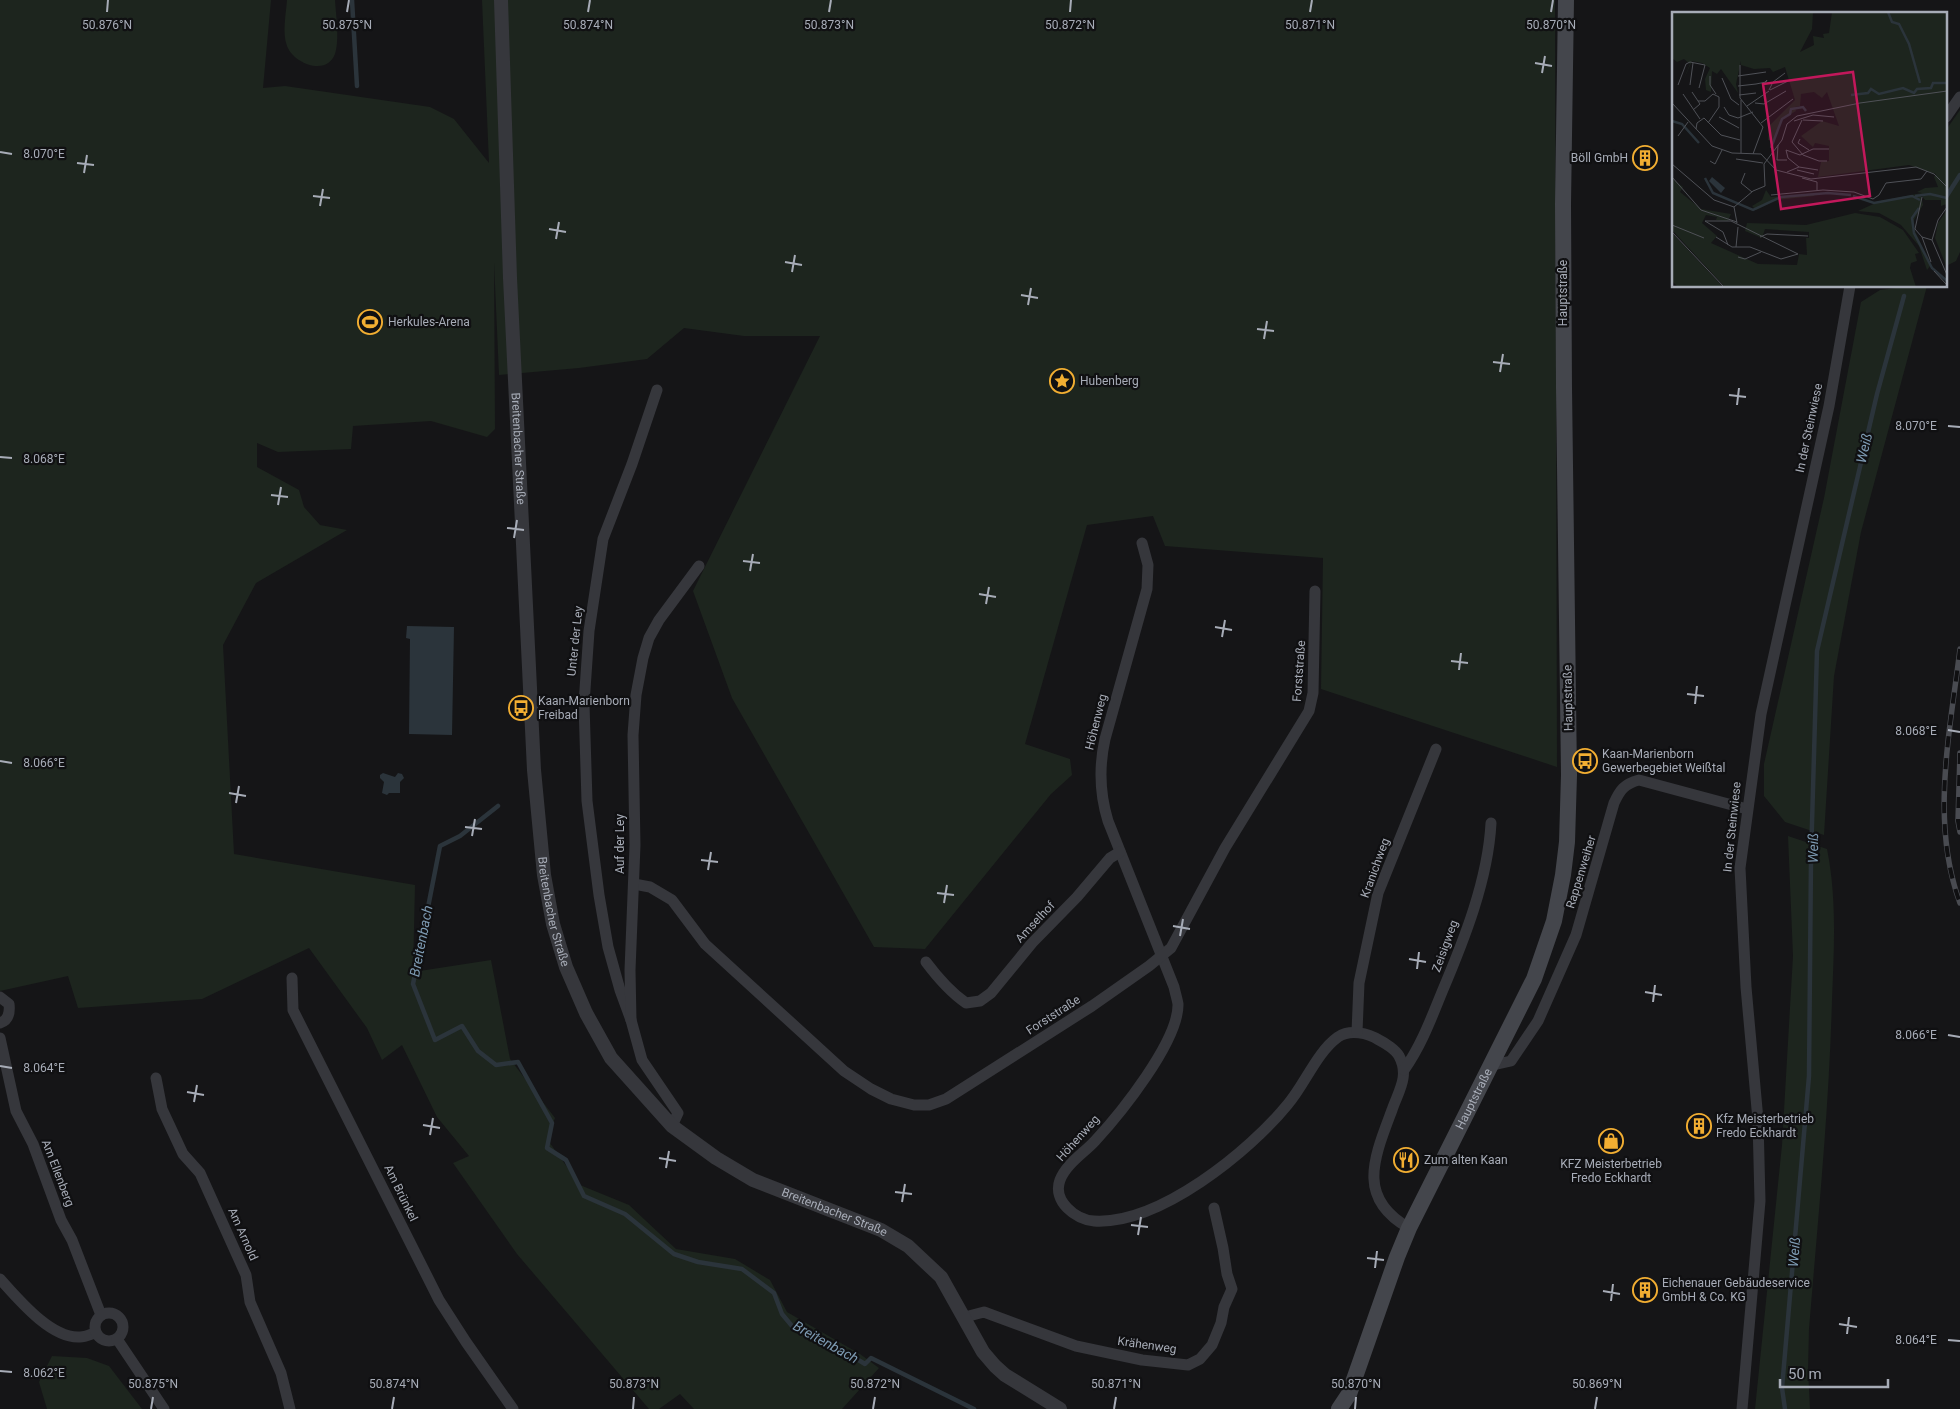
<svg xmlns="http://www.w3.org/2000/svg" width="1960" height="1409" font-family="Roboto,sans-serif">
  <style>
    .green { fill: #1d251e }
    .water { fill: #2b343b }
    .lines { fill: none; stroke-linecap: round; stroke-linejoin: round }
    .stream { stroke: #2b343b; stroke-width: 4.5 }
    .minor { stroke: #36373c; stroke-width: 11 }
    .tertiary { stroke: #36373c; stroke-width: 14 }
    .secondary { stroke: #44464c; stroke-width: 16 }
    .rail-casing { stroke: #494b51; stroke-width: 5.5 }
    .rail { stroke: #101012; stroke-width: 4; stroke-dasharray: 11; stroke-linecap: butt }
    .ticks { fill: none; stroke: #a7acb7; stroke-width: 2 }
    .labels { text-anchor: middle; stroke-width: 4.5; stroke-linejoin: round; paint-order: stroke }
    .poi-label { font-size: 12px; fill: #a7acb7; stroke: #101012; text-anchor: start }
    .street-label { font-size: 12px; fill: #a7acb7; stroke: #101012 }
    .water-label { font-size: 14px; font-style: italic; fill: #7d9ab2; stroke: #101012 }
    .inset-river { fill: none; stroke: #2b343b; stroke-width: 2.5 }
    .inset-road { fill: none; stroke: #4f5157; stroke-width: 1 }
    .view { fill: #c2185b; fill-opacity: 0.15; stroke: #c2185b; stroke-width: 2.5 }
    .inset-edge { fill: none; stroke: #a7acb7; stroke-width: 2.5 }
    .ticks-label { font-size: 12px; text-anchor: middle; fill: #a7acb7; stroke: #101012; stroke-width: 4.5; stroke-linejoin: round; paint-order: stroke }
  </style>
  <rect width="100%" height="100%" fill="#151517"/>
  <g class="green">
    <polygon points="0,0 271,0 263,88 285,86 430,107 454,119 489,163 482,0 1555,0 1557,767 1321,689 1323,558 1165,546 1153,516 1087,525 1025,744 1070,759 1072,775 1051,794 925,949 874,947 732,698 693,591 820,336 744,336 684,328 647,359 579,368 499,375 494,262 495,429 487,437 431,421 353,426 351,449 278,452 257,443 257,467 299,490 304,507 320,525 347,530 256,583 223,645 234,854 415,885 413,972 491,960 510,1059 555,1118 547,1139 580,1185 629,1205 676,1249 735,1259 770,1280 787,1312 860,1354 879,1368 842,1409 694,1409 680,1394 659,1409 649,1409 517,1254 453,1163 469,1156 437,1117 402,1045 382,1060 367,1028 309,948 202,999 78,1008 68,976 0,991"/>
    <path d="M287,0H335C336,16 339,35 336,50C331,77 295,66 287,46C282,33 286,14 287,0Z"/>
    <polygon points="1960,110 1960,252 1956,261 1946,266 1946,130"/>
    <polygon points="1911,286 1927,286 1861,532 1834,676 1824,835 1785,822 1764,796 1764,764 1824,498 1861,302 1880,290"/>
    <path d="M1788,836L1827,849C1837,898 1834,950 1832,1000C1829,1110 1818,1219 1809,1329L1808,1369L1810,1409H1755L1782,1145L1793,956Z"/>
    <polygon points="52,1356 87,1358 109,1366 142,1409 47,1409 39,1382"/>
  </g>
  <g class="water">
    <polygon points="407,626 454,627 452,735 409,734 410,639 406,638"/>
    <polygon points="383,773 395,777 398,773 402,774 404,778 400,782 400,793 389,793 387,795 382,793 384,782 380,778 380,775"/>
  </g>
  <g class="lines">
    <g class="stream">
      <polyline points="352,0 357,86"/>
      <polyline points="1946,197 1960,175"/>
      <polyline points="498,806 460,836 440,846 413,984 435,1040 462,1026 478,1051 496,1065 518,1062 552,1123 547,1148 566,1160 584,1196 625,1214 674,1254 698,1262 742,1269 774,1293 782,1314 792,1326 812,1332 865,1364 871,1358 974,1409"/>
      <polyline points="1785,1409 1782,1388 1809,1076 1811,858 1817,651 1877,394 1904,296"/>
    </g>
    <g class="minor">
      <polyline points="1946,117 1960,97"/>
      <path d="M1142,543L1148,565L1147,589L1105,739C1099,766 1100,795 1108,821L1174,987C1175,992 1177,998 1178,1004C1179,1041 1120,1114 1095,1141C1084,1153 1066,1164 1060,1180C1052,1201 1076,1220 1094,1221C1159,1225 1250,1151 1288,1104C1305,1084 1317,1052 1338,1037C1350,1029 1368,1033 1379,1040C1385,1043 1396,1050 1399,1056C1410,1076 1398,1092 1392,1110C1374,1158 1356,1198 1409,1228"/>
      <polyline points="634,884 650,887 672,900 705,944 844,1071 871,1089 891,1099 914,1105 929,1105 946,1099 1092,1006 1149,966 1171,948 1225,848 1309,711 1313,693 1315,591"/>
      <path d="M926,962C938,978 950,992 966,1003L980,1001L991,993L1032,943L1077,897L1110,858L1120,852"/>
      <polyline points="292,978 293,1010 439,1300 466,1342 513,1409"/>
      <path d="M0,997L9,1004C10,1012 9,1020 0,1023"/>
      <polyline points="631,1020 620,990 608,947 599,895 587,801 584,704 589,631 603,539 632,464 657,390"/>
      <polyline points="1357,1032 1359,983 1378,893 1436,749"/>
      <polyline points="0,1038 16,1111 33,1144 61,1220 72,1240 101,1315"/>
      <path d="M1493,1065L1511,1061L1538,1021L1576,935L1614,803C1620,790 1624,784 1639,780L1747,809"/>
      <path d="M1404,1070C1421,1046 1431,1019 1442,992C1464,940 1488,880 1491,823"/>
      <polyline points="156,1078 162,1109 183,1154 200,1173 246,1275 250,1302 281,1373 290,1409"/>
      <polyline points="672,1126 678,1113 642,1060 631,1020 630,970 635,845 633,735 636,695 643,658 649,638 659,620 699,566"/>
      <path d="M0,1279C18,1299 51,1339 80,1337C86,1337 91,1334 95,1333"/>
      <circle cx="109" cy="1327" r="14"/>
      <polyline points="965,1317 984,1312 1076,1346 1142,1360 1188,1365 1200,1359 1212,1345 1221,1323 1224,1307 1232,1289 1227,1274 1223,1248 1214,1208"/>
      <polyline points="117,1339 164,1409"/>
      <polyline points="1742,1409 1760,1201 1758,1120 1746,987 1740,868 1761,714 1829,406 1850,286"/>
    </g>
    <path class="tertiary" id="s1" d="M501,0L510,278L534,770L544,875L553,924L566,967L586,1013L611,1058L672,1126L716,1158L753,1180L881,1230L908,1246L941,1277L983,1352L995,1366L1005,1375L1060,1409"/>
    <path class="secondary" id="s2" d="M1339,1409L1349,1394L1397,1257L1409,1228L1534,979L1554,921L1563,875L1567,842L1569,775L1564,388L1563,204L1566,0"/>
    <defs>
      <g id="rail">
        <path d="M1960,649C1950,732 1930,822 1960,903"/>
        <polyline points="1960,753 1958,821 1960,832"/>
      </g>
    </defs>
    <use href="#rail" class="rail-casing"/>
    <use href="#rail" class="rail"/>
  </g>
  <path class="ticks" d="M107,12L108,0M347,12L349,0M588,12L590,0M829,12L831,0M1070,12L1071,0M1310,12L1312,0M1551,12L1553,0M1535,63L1552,66M1542,73L1545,56M0,152L12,154M77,163L94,165M84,173L87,155M313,196L330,198M320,206L323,189M549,229L566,232M556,239L559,222M785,262L802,265M792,272L795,255M1021,295L1038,298M1028,305L1031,288M1257,329L1274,331M1264,339L1267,321M1493,362L1510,364M1500,372L1503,354M1729,395L1746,397M1737,405L1739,388M1948,426L1960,427M0,457L12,458M271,495L288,497M278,505L281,487M507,528L524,530M514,538L517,520M743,561L760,563M750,571L753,554M979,594L996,597M986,604L989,587M1215,627L1232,630M1222,637L1225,620M1451,661L1468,663M1459,670L1461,653M1687,694L1704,696M1695,704L1697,686M1948,730L1960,732M0,761L12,763M229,793L246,796M236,803L239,786M465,827L482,829M472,836L475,819M701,860L718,862M708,870L711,852M937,893L954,895M944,903L947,885M1173,926L1190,929M1180,936L1183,919M1409,959L1426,962M1417,969L1419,952M1645,992L1662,995M1653,1002L1655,985M1948,1035L1960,1037M0,1066L12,1068M187,1092L204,1095M194,1102L197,1085M423,1125L440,1128M430,1135L433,1118M659,1158L676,1161M666,1168L669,1151M895,1192L912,1194M902,1202L905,1184M1131,1225L1148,1227M1138,1235L1141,1217M1367,1258L1384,1260M1375,1268L1377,1251M1603,1291L1620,1294M1611,1301L1613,1284M1839,1324L1857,1327M1847,1334L1849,1317M1948,1340L1960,1341M0,1371L12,1372M151,1409L153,1397M392,1409L394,1397M633,1409L634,1397M873,1409L875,1397M1114,1409L1116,1397M1355,1409L1356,1397M1595,1409L1597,1397"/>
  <defs>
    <symbol id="building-ring" viewBox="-11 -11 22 22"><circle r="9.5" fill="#101012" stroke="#f2ae32" stroke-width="1.5"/><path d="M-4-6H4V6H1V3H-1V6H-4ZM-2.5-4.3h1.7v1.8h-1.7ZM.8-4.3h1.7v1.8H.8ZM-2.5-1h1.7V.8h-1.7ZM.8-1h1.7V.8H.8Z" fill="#f2ae32"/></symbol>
    <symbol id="stadium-ring" viewBox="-11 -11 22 22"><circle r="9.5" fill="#101012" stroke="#f2ae32" stroke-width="1.5"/><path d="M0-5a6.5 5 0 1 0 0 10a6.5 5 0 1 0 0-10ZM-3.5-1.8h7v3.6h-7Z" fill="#f2ae32"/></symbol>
    <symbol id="sight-ring" viewBox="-11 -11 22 22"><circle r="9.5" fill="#101012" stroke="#f2ae32" stroke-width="1.5"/><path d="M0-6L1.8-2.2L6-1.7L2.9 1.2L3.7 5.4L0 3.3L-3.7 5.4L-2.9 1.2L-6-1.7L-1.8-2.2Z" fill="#f2ae32"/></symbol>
    <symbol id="bus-ring" viewBox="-11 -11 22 22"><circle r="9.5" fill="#101012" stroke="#f2ae32" stroke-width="1.5"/><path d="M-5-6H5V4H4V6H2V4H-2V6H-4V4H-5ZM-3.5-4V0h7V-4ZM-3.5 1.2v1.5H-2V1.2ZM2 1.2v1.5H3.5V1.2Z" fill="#f2ae32"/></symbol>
    <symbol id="shop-ring" viewBox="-11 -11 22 22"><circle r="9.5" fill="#101012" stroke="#f2ae32" stroke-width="1.5"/><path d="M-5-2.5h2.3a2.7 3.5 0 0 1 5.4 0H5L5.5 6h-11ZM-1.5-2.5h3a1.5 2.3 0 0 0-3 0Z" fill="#f2ae32"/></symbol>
    <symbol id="restaurant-ring" viewBox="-11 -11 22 22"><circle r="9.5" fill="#101012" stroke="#f2ae32" stroke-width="1.5"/><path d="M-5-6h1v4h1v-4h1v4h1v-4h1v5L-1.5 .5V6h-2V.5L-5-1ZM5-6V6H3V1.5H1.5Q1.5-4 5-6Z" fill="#f2ae32"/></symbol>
  </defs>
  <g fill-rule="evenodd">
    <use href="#building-ring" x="1631" y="144" width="28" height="28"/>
    <use href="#stadium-ring" x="356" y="308" width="28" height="28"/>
    <use href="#sight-ring" x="1048" y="367" width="28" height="28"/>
    <use href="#bus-ring" x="507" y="694" width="28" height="28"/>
    <use href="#bus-ring" x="1571" y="747" width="28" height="28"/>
    <use href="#building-ring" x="1685" y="1112" width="28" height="28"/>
    <use href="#shop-ring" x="1597" y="1127" width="28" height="28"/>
    <use href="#restaurant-ring" x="1392" y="1146" width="28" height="28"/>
    <use href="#building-ring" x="1631" y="1276" width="28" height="28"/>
  </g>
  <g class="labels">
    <g class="poi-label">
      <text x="1628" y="162" text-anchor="end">Böll GmbH</text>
      <text x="388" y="326">Herkules-Arena</text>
      <text x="1080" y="385">Hubenberg</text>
      <text x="538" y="705">Kaan-Marienborn<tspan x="538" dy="14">Freibad</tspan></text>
      <text x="1602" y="758">Kaan-Marienborn<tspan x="1602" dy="14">Gewerbegebiet Weißtal</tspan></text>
      <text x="1716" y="1123">Kfz Meisterbetrieb<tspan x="1716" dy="14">Fredo Eckhardt</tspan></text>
      <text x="1424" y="1164">Zum alten Kaan</text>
      <text x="1611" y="1168" text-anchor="middle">KFZ Meisterbetrieb<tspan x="1611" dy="14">Fredo Eckhardt</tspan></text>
      <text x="1662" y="1287">Eichenauer Gebäudeservice<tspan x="1662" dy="14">GmbH &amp; Co. KG</tspan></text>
    </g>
    <g class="street-label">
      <text transform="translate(1563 293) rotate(-90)" y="4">Hauptstraße</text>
      <text transform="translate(1809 428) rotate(-78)" y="4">In der Steinwiese</text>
      <text dy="4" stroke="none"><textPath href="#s1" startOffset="449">Breitenbacher Straße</textPath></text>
      <text transform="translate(575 641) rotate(-84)" y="4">Unter der Ley</text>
      <text transform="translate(1299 671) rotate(-86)" y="4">Forststraße</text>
      <text transform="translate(1568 698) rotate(-91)" y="4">Hauptstraße</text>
      <text transform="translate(1096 722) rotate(-76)" y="4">Höhenweg</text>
      <text transform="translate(1732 827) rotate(-84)" y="4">In der Steinwiese</text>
      <text transform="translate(620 844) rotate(-90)" y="4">Auf der Ley</text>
      <text transform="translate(1375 868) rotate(-70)" y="4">Kranichweg</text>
      <text transform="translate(1581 872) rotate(-73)" y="4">Rappenweiher</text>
      <text dy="4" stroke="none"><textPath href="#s1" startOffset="914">Breitenbacher Straße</textPath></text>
      <text transform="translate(1035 922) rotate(-47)" y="4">Amselhof</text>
      <text transform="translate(1445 946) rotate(-70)" y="4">Zeisigweg</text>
      <text transform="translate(1053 1015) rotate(-33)" y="4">Forststraße</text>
      <text dy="4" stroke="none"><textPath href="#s2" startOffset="339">Hauptstraße</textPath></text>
      <text transform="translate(1078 1138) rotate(-48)" y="4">Höhenweg</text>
      <text transform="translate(58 1173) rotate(69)" y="4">Am Ellenberg</text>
      <text transform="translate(401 1193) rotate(64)" y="4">Am Brünkel</text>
      <text dy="4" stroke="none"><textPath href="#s1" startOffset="1349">Breitenbacher Straße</textPath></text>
      <text transform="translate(243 1234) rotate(66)" y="4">Am Arnold</text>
      <text transform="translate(1147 1345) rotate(8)" y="4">Krähenweg</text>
    </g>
    <g class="water-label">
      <text transform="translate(1864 448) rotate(-77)" y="5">Weiß</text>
      <text transform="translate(1813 848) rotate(-89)" y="5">Weiß</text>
      <text transform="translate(421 941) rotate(-79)" y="5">Breitenbach</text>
      <text transform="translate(1794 1252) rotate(-85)" y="5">Weiß</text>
      <text transform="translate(826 1342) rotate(29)" y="5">Breitenbach</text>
    </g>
  </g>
  <g transform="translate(1672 12)">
    <rect width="275" height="275" fill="#151517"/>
    <path d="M0,0H159L141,1L140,17L128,40L142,33L141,24L152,26L151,22L157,21L160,0H275V192L269,194V188H253L249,183L251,193L242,208V217L259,253L255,258L247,234L229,213L207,201L186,199L208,189L250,181L245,180L253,176L266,175L262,165L264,162L237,153L146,165L149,150L157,149V134L143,131L141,135L129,124L150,109L167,114L155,80L150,86L142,80L129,82L128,94L123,95L124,99L111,107L102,128H96L97,114L123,88L113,55L101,60L98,56L82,57L69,53V49L64,72L66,81L49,57L45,62L40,59L39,80L34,78L33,67L38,56L30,51L20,49L11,69L18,52L12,47L5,50L0,46ZM0,166L11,175L8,180L29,197L59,202L56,209L44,208L45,205L34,203L30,211L45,224L39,231L86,252L125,253L127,242L135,243L134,226H137V220L93,217L90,226L73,219L75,211L134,213L183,201L208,205L231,218L247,241L243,242L245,249L239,251L238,256L244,275H53L0,218ZM94,178L99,185L144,181L142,184L104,188L84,198L80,194L90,188ZM275,198V256L263,226L266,211ZM0,221L51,275H6L0,269Z" fill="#1d251e"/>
    <path d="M40,165L53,176L49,181L37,169Z" fill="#2b343b"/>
    <path class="inset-river" d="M216,0L220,10L227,12L237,32L248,71M179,83L196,81L199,77L207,82L231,76L242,81L245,77L259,76L261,71H275M0,109L10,112L27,131M99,136L110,107L118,102L119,97L131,95L134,99M33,166L41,181L81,198L109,185L156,181L179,183M181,184L202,191L240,184L248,188M243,184L258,182L275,186M247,196L240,206L242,221L260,256L275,269"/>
    <path class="inset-road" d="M14,52L18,50L33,53L27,76M68,53V86L91,115L81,142M38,64V73L44,82M66,64L94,60M50,66L59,87L67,93M6,73L14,52M18,73L21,51M66,74L84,72L94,70L95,68L93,70M97,78L101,70L113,61M98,78L116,69M20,80L28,92L21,98M11,82L28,107M67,83L84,81M26,89H33L41,82L47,85V95L36,111M0,91L40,134L60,141L89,142L104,158L139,167L244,155L262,162L275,175M83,91L92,92L114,79M75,94L97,79M52,95L57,103L66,106L81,100M47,105L67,116M130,108L120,130L131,143L147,149H155M131,108L151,109M122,109L141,103L162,105M89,111L121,87M24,117L25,111L32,106L49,123L68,128M6,124L16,110M128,127L126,131L137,138M106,133L105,148H115M69,141V88M64,147L91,151M38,149L43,152L50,138M0,152L42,188L62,195M127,155L146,158M125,158L142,162M115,160L127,155L116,146L114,138L128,143L141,137H157M73,161L69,171L80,180M0,165L29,198L65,210M130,166L145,170V178M99,183L151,178L182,180L201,187L207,183L214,171L249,167L255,159M250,185L243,217L250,225L260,228M62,195L81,179L93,174L92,152L110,128L115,112L125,104L188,91L275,79M62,195L65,211M275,195L266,208L260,228L275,263M33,209H59L126,242M33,209L51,220L56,233M0,213L32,226M0,220L52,275M44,225L60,235H78L109,247L126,242M88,225L95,222L136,224M250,225L259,250M64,235L66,215M66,245L73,247L89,240M262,259L275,273"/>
    <path class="view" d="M181,60L198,184L109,197L91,72Z"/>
    <rect width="275" height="275" class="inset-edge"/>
  </g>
  <g class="ticks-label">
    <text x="107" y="29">50.876°N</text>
    <text x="347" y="29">50.875°N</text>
    <text x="588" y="29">50.874°N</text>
    <text x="829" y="29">50.873°N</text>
    <text x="1070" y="29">50.872°N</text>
    <text x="1310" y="29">50.871°N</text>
    <text x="1551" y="29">50.870°N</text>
    <text x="44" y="158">8.070°E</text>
    <text x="1916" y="430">8.070°E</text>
    <text x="44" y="463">8.068°E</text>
    <text x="1916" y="735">8.068°E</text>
    <text x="44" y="767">8.066°E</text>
    <text x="1916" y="1039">8.066°E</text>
    <text x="44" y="1072">8.064°E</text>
    <text x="1916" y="1344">8.064°E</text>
    <text x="44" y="1377">8.062°E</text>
    <text x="153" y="1388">50.875°N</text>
    <text x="394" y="1388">50.874°N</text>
    <text x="634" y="1388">50.873°N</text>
    <text x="875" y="1388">50.872°N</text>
    <text x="1116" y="1388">50.871°N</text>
    <text x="1356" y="1388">50.870°N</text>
    <text x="1597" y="1388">50.869°N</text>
  </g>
  <path d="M1780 1379v8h108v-8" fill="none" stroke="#a7acb7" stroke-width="2.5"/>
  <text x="1788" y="1379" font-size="15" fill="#a7acb7" stroke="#101012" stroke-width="4" paint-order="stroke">50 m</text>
</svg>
